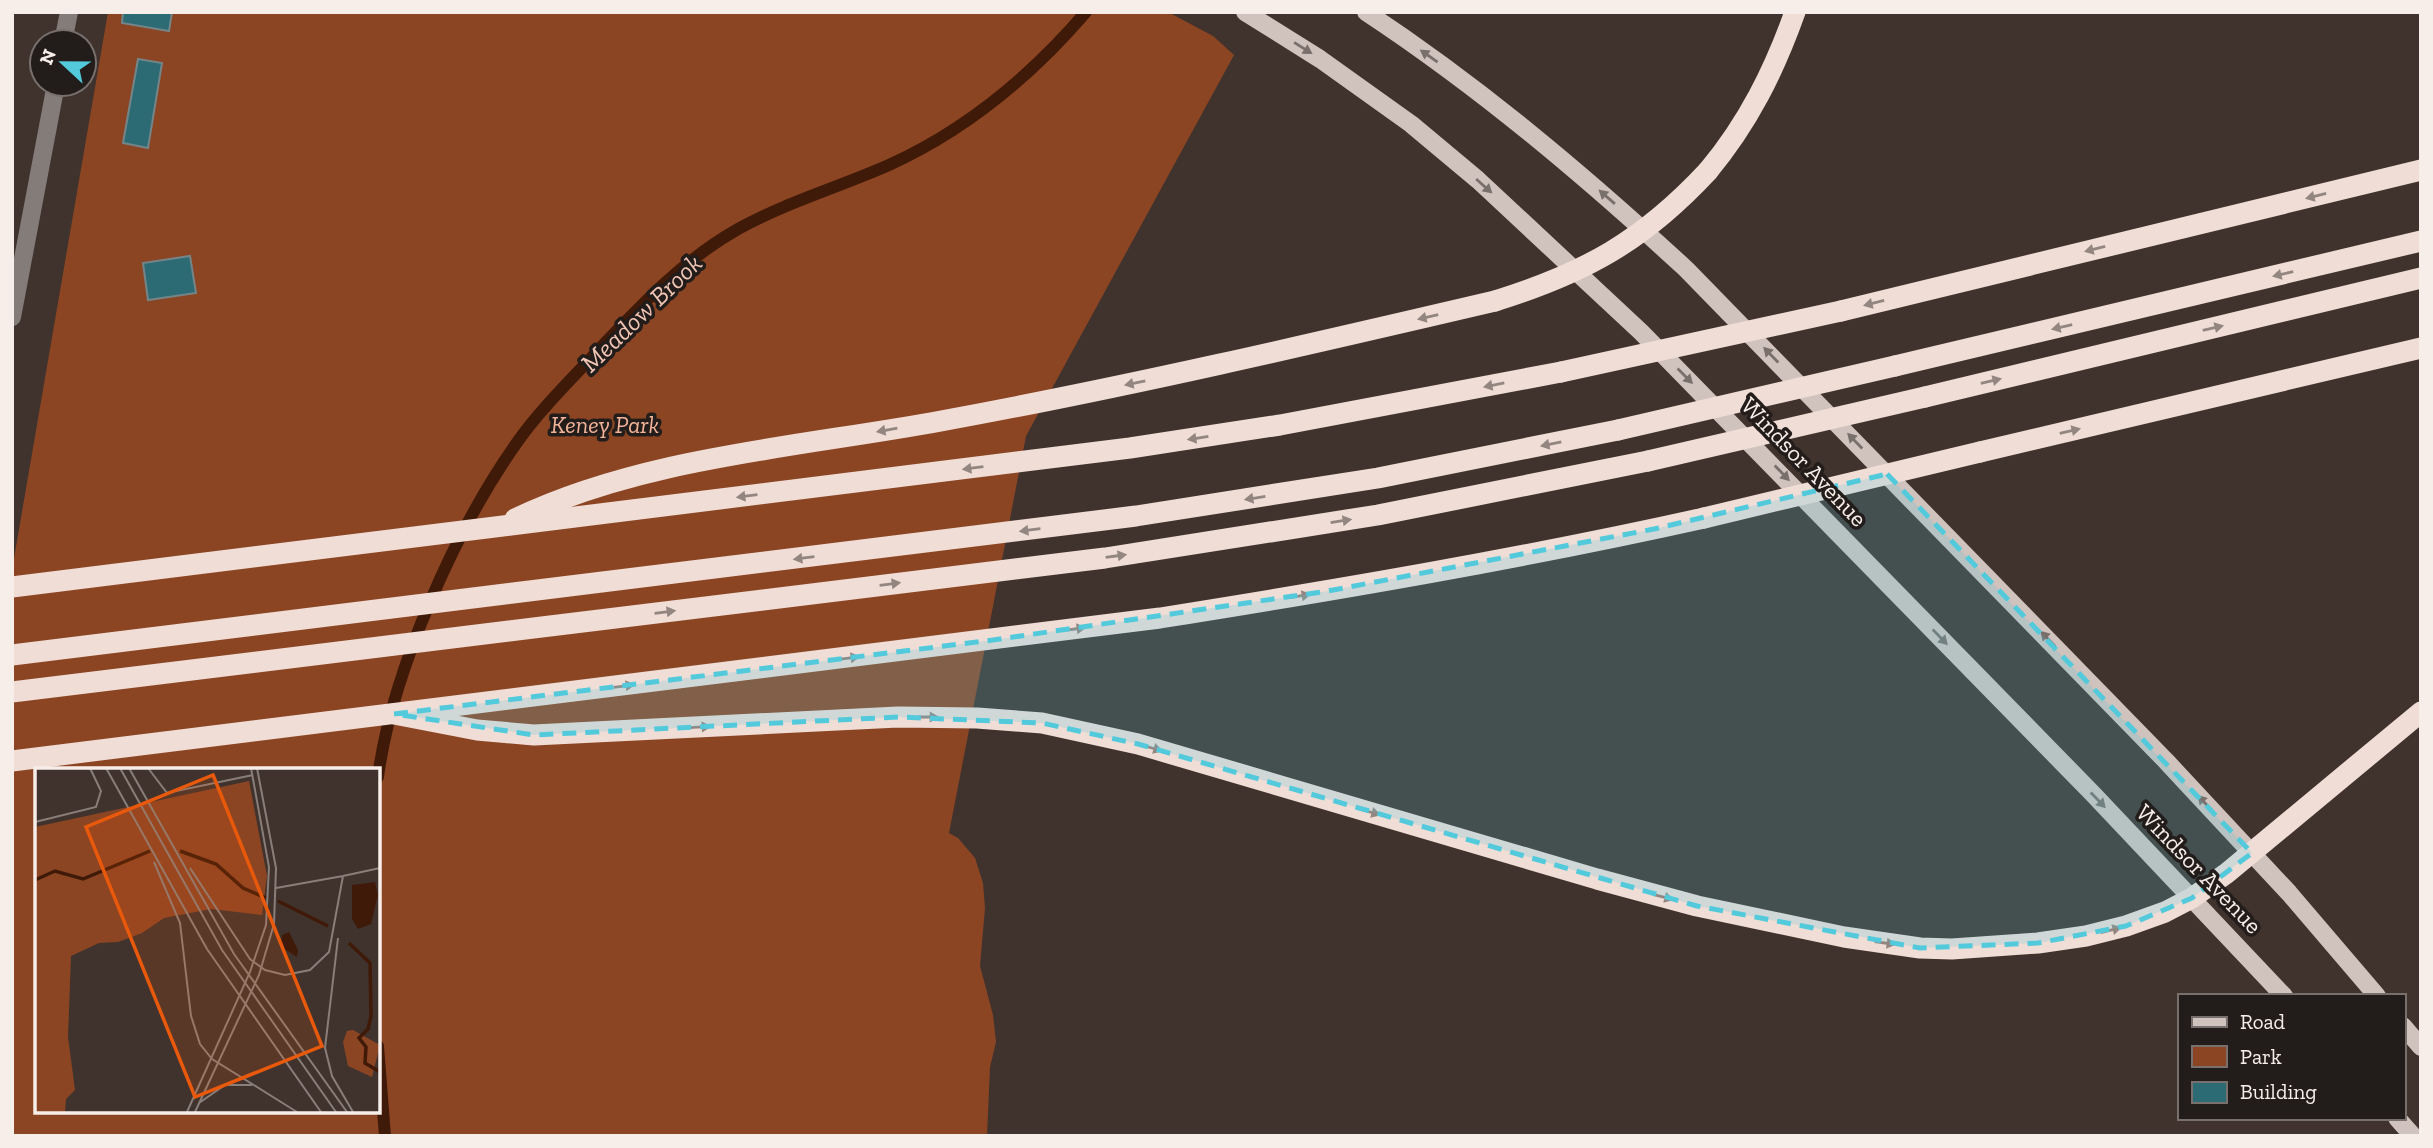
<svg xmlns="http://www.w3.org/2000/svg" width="2433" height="1148" font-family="'Zilla Slab',serif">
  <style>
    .green { fill: #8c4523; fill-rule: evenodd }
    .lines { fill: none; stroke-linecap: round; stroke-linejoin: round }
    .stream { stroke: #401a08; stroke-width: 12 }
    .building { fill: #2d6b74; stroke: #738588; stroke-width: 2 }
    .minor { stroke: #837c79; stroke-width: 18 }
    .major { stroke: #d0c2bc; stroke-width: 18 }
    .highway { stroke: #efddd6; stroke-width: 21 }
    .highway-bridge { stroke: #efddd6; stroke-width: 21 }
    .oneway { fill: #796f6b }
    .oneway2 { fill: #938681 }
    .marked { fill: #53cadc; fill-opacity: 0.2; stroke: #53cadc; stroke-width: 5; stroke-dasharray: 14 9; stroke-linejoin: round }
    .labels { text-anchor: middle; stroke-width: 7; stroke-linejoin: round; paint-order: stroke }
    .park-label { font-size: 24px; font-style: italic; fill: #f2b398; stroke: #221c1a }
    .street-label { font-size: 24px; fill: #f7eeea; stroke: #221c1a }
    .water-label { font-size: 26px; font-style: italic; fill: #f1c6b4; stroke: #221c1a }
    .inset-river { fill: none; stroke: #401a08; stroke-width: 3.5 }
    .inset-road { fill: none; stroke: #897e79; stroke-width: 2 }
    .view { fill: #e8590c; fill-opacity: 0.15; stroke: #e8590c; stroke-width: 3.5 }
    .inset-edge { fill: none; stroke: #f7eeea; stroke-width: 3.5 }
  </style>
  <rect width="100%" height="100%" fill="#40332d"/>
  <path class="green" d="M108,12H1168L1213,36L1234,55L1026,436L949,833L958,838L975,858L983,883L985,908L980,966L993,1015L996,1042L990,1067L987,1136H12V570ZM37,770H378V1111H37Z"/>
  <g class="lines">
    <g class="stream">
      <path d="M378,777C392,671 456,528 518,441C543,406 576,375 605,343C646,300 685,259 738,229C785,203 839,187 889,165C966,130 1031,76 1086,12"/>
      <polyline points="378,1046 385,1136"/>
    </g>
  </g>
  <g class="building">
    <polygon points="123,12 172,12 169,31 122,23"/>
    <polygon points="138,59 162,63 148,148 123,143"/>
    <polygon points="190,256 196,293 148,300 143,263"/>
  </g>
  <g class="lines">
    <g class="minor">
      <polyline points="63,42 69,12"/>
      <polyline points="12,317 56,84"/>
    </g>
    <g class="major">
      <polyline points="1245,12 1320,59 1411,124 1478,180 1641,332 2093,794 2284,996"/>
      <path d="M1366,12C1481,88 1585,176 1686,269L2166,761L2289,893L2377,996"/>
      <polyline points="2403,1026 2421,1047"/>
      <polyline points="2397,1118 2413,1136"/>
    </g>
    <g class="highway">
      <path d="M1708,171C1748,123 1774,71 1795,12"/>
      <polyline points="1841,311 2421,170"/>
      <polyline points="1895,366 2421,241"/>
      <polyline points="1925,397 2421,278"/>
      <polyline points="1980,452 2421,348"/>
      <path d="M515,519C644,457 801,447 941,421C1127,387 1311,344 1495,301"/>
      <polyline points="12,587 1130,448 1280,425 1561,372"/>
      <polyline points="12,655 1136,516 1378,478 1618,430"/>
      <polyline points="12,692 1105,558 1378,515 1648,461"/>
      <polyline points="394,714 477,730 534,735 898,717 977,718 1042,723 1138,744 1597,879 1697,906 1844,937 1920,948 1952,949 2038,943 2086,936 2126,926 2165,912 2192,898 2227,873 2421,712"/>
      <path d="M12,761L1160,618C1342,589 1524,558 1704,518"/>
    </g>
    <g class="highway-bridge">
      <path d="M1495,301C1585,273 1643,241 1708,171"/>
      <polyline points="1561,372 1841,311"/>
      <polyline points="1618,430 1895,366"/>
      <polyline points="1648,461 1925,397"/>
      <polyline points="1704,518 1980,452"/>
    </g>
  </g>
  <defs><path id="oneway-solid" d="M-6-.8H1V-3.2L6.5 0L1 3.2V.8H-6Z" transform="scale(1.75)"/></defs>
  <g class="oneway">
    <use href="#oneway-solid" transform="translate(1303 48) rotate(32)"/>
    <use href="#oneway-solid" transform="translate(1429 56) rotate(-145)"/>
    <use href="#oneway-solid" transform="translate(1484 186) rotate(42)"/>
    <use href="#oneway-solid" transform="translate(1607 197) rotate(-139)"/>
    <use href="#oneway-solid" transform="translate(1771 355) rotate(-134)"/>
    <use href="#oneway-solid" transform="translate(1685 376) rotate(45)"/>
    <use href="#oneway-solid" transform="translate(1855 441) rotate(-134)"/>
    <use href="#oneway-solid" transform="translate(1782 473) rotate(46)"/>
    <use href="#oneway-solid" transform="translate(1940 637) rotate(46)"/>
    <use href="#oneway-solid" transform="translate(2048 639) rotate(-134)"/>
    <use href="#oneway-solid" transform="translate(2098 800) rotate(46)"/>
    <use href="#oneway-solid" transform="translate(2205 803) rotate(-133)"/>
  </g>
  <g class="oneway2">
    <use href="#oneway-solid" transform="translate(2316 196) rotate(166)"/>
    <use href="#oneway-solid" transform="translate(2095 249) rotate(166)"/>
    <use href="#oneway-solid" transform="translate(2283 274) rotate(167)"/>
    <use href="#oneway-solid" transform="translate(1874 303) rotate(166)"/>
    <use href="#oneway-solid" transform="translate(1428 317) rotate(167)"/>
    <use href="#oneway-solid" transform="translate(2062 327) rotate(167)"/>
    <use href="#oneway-solid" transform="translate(2213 328) rotate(-13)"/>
    <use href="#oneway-solid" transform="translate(1991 381) rotate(-13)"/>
    <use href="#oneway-solid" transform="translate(1135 383) rotate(168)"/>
    <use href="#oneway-solid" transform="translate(1494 385) rotate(169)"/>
    <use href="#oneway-solid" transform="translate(887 430) rotate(170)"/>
    <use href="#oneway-solid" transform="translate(2070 431) rotate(-13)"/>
    <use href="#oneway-solid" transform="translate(1198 438) rotate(171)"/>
    <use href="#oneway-solid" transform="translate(1551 444) rotate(169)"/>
    <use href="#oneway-solid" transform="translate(973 468) rotate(173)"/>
    <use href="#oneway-solid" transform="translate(747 496) rotate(173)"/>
    <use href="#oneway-solid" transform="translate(1255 498) rotate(171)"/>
    <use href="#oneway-solid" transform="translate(1341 521) rotate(-9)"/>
    <use href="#oneway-solid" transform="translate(1030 530) rotate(173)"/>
    <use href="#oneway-solid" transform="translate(1116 556) rotate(-8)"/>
    <use href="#oneway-solid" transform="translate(804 558) rotate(173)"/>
    <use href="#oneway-solid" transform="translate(890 584) rotate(-7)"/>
    <use href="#oneway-solid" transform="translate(1300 596) rotate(-9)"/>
    <use href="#oneway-solid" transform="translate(665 612) rotate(-7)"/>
    <use href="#oneway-solid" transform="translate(1075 629) rotate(-8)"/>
    <use href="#oneway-solid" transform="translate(849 658) rotate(-7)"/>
    <use href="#oneway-solid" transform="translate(624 686) rotate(-7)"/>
    <use href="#oneway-solid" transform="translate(928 717)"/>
    <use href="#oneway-solid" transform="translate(700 727) rotate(-3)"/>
    <use href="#oneway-solid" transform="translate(1152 748) rotate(16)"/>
    <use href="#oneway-solid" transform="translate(1370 812) rotate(16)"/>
    <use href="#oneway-solid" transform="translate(1663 897) rotate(15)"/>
    <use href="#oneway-solid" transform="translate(2111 930) rotate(-14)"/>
    <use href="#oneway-solid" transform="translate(1885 943) rotate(8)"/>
  </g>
  <path class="marked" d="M1887,474L2252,853L2192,898L2126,926L2038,943L1920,948L1697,906L1138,744L1042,723L898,717L534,735L394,714L993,640L1328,591L1654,529Z"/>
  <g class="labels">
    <g class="park-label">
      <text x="605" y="433">Keney Park</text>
    </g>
    <g class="street-label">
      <text transform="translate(1804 462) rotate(46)" y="8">Windsor Avenue</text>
      <text transform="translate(2199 869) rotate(46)" y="8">Windsor Avenue</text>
    </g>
    <g class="water-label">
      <text transform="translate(641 313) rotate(-44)" y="9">Meadow Brook</text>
    </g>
  </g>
  <g transform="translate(35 768)">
    <rect width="345" height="345" fill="#40332d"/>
    <path d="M214,13L232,108L227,147L176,141L129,150L107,165L83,174L64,175L36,188L33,269L40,322L31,331L30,344H0V59ZM318,262L345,277L337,309L313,298L308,274L312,263Z" fill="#8c4523"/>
    <path d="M340,114L343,127L336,156L323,161L317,151V117ZM254,164L263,182L262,189L246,179L247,167Z" fill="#401a08"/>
    <path class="inset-river" d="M145,83L181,96L208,120L231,130M0,112L20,103L48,111L115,83M243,133L293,158M314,175L335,195L336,248L333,261L324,270L331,279L330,295L345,304"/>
    <path class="inset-road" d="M71,0L172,181L286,344M85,0L187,182L301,344M94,0L199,186L312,344M113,0L132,25L218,7M0,54L61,39L66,23L55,0M119,94L145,155L156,248L165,276L177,291L262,344M155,100L215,191L230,202L250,207L275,202L294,184L308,108M308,108L345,100M241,120L308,108M303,170L290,280L297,308L318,344M164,335L190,317H217M152,344L215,204L231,157L234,99L216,0M160,344L224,207L239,156L241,100L222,0"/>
    <path class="view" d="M178,7L287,278L160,329L51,59Z"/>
    <rect width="345" height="345" class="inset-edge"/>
  </g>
  <rect width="2433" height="1148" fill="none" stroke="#f7eeea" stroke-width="28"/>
  <rect x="2178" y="994" width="228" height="126" fill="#221c1a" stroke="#77706d" stroke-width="2"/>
  <rect x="2192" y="1017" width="35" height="10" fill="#d0c2bc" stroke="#77706d" stroke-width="2"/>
  <text x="2240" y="1029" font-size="21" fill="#f7eeea">Road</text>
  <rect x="2192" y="1046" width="35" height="21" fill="#8c4523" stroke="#77706d" stroke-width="2"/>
  <text x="2240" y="1064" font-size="21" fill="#f7eeea">Park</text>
  <rect x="2192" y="1082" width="35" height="21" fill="#2d6b74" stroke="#77706d" stroke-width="2"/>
  <text x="2240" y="1099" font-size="21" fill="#f7eeea">Building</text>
  <g transform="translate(63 63) rotate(292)"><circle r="33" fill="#221c1a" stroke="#77706d" stroke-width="2"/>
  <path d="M0-5L12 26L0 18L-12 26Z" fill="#53cadc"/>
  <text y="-10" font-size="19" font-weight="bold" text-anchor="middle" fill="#f7eeea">N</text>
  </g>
</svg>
